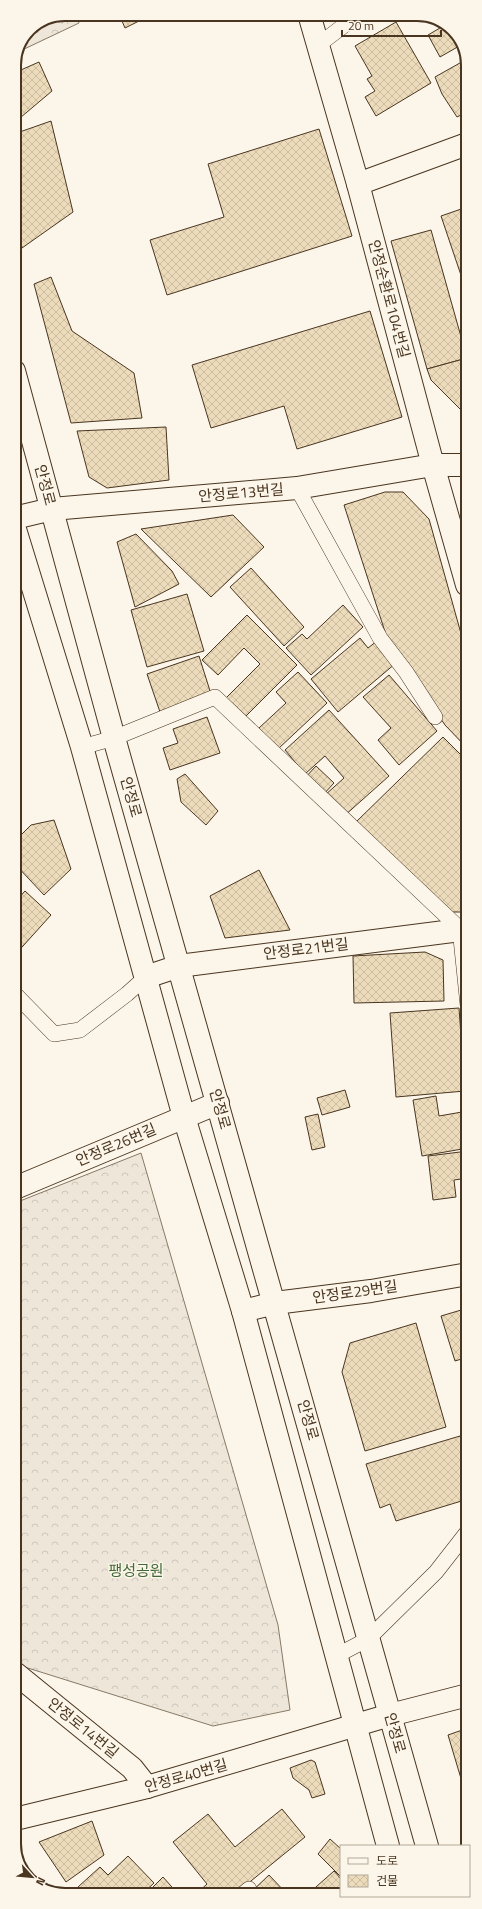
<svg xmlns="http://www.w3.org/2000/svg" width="482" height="1909" font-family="'Titillium Web','Noto Sans KR',sans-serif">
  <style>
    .forest { fill: url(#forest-crowns); stroke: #887966 }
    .building { fill: url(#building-cross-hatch); stroke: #4a3520 }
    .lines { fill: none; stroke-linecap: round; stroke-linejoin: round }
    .lane-casing { stroke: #4a3520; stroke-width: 16 }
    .street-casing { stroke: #4a3520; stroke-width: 24 }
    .secondary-casing { stroke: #4a3520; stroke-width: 24 }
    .lane { stroke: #fbf6e9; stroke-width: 15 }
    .street { stroke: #fbf6e9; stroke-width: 22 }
    .secondary { stroke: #fbf6e9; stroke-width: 22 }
    .labels { text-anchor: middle; stroke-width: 3; stroke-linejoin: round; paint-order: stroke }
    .street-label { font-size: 15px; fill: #4a3520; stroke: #fbf6e9 }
    .park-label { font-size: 15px; fill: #436837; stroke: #fbf6e9 }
    .rim { fill: none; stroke: #4a3520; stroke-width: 2 }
  </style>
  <defs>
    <pattern id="forest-crowns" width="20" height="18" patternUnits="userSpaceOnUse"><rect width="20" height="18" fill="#ede6d9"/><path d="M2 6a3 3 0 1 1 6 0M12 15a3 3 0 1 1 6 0" fill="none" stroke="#cdc6ba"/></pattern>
    <pattern id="building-cross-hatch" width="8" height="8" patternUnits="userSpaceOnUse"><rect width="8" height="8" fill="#ecdcbc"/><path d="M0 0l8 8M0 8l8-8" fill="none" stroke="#ccbda1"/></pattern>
  </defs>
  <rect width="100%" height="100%" fill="#fbf6e9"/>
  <g class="forest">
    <polygon points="65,14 76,14 79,23 20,51 29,29"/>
    <polygon points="141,1153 278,1625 290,1710 213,1726 15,1664 15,1203"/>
  </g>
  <g class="building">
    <polygon points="119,14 153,14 125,28"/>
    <polygon points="396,22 431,83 376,116 365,97 375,91 367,79 372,76 355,46"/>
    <polygon points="445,25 453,29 461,45 440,57 428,35"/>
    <polygon points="467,59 467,112 457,117 442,94 435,77"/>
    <polygon points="39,62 52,91 14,123 14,73"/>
    <polygon points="51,121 73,212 22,248 14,210 14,134"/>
    <polygon points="319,129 352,236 167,295 150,240 224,217 208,164"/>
    <polygon points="467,207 467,293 441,216"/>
    <polygon points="431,230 467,358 427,369 391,241"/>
    <polygon points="51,277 72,331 134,373 142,418 71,423 34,284"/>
    <polygon points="370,311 402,417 297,449 284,406 211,428 192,365"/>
    <polygon points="467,358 467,416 431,380 427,369"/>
    <polygon points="166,427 169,480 107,488 89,477 77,431"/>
    <polygon points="385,492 403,492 429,519 467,655 467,748 445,725 388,641 344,505"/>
    <polygon points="233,515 264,547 211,597 141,529"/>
    <polygon points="136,534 172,571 179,584 135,607 117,542"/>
    <polygon points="251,568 304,627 284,646 230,587"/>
    <polygon points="187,594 204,651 147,667 131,610"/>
    <polygon points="343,605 363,627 311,675 286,648 302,634 307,639"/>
    <polygon points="247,615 297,665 244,718 225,699 260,664 244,648 218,675 202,660"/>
    <polygon points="360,638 368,648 377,641 396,663 338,712 311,679"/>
    <polygon points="199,656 211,694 160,712 147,674"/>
    <polygon points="298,672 327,703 278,749 259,728 286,703 276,692"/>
    <polygon points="389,675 437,731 399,765 378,740 391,728 363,697"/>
    <polygon points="329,710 389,776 343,817 324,796 344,778 325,756 305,774 285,750"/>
    <polygon points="207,717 220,753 170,770 163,748 178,743 173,729"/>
    <polygon points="443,737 467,761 468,912 446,912 356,822"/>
    <polygon points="316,766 334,783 322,796 304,779"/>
    <polygon points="185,774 218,811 206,825 181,802 177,779"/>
    <polygon points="54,820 71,869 44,895 14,863 14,842 31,825"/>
    <polygon points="259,870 290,930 225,938 210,896"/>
    <polygon points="25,891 51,915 14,956 14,903"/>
    <polygon points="425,952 443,960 444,1001 354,1003 353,956"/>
    <polygon points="459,1008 465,1091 396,1097 390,1013"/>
    <polygon points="345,1090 350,1107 322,1115 317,1098"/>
    <polygon points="436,1096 439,1116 462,1112 468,1148 422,1156 413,1100"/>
    <polygon points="318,1114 325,1147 312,1150 305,1117"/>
    <polygon points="468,1151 468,1178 454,1180 456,1197 433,1200 428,1156"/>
    <polygon points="468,1308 468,1357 455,1361 441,1316"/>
    <polygon points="416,1323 446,1427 365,1451 342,1372 350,1343"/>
    <polygon points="460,1436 462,1443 468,1441 468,1477 464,1478 468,1499 396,1521 390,1504 380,1508 366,1464"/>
    <polygon points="468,1728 468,1802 448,1735"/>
    <polygon points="311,1760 315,1762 325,1794 312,1798 309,1790 293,1778 290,1768"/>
    <polygon points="282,1809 305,1837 235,1894 195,1895 207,1884 173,1842 208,1814 235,1847"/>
    <polygon points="92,1821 104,1855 66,1882 39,1842"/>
    <polygon points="330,1839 341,1849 341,1877 318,1854"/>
    <polygon points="128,1856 154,1883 141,1895 85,1895 78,1887 100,1867 108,1875"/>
    <polygon points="334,1871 341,1879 341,1894 308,1894"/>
    <polygon points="269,1875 287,1894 249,1894"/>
    <polygon points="163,1877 179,1895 145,1895"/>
  </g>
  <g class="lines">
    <defs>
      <g id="lane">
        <polyline points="317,46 359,14"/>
        <polyline points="297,488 380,638 406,672 435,717"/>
        <polyline points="82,747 114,738 215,697 460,929 468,1006"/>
        <polyline points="14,993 54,1034 80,1030 127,994 146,977"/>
        <polyline points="336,1656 368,1639 436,1572 468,1531"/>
        <polyline points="243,1894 249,1889"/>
      </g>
      <g id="street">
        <polyline points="309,14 358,184 433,465 467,585"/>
        <polyline points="358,184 467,144"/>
        <polyline points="14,518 52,509 297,488 433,465 467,465"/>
        <polyline points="146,977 179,966 468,929"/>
        <polyline points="15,1188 218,1103"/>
        <polyline points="15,1673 132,1768 147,1787"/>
        <polyline points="15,1819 147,1787 390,1715 468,1695"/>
      </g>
      <g id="secondary">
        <polyline points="14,371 114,738 427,1846"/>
        <polyline points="14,526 82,747 184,1117 243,1311 388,1846"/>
        <polyline points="243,1311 275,1303 371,1291 468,1274"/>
      </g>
    </defs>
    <use href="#lane" class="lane-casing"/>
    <use href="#street" class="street-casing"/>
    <use href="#secondary" class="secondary-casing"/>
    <use href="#lane" class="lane"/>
    <use href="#street" class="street"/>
    <use href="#secondary" class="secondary"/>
  </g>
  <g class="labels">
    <g class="street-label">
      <text transform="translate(389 299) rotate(75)" y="5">안정순환로104번길</text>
      <text transform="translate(45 485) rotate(75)" y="5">안정로</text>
      <text transform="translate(241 493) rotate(-5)" y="5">안정로13번길</text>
      <text transform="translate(131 797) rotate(74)" y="5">안정로</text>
      <text transform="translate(306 949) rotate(-7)" y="5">안정로21번길</text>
      <text transform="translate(220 1109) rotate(74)" y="5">안정로</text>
      <text transform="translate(116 1145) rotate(-23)" y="5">안정로26번길</text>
      <text transform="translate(355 1292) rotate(-8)" y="5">안정로29번길</text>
      <text transform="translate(308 1420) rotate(74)" y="5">안정로</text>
      <text transform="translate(83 1728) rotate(39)" y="5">안정로14번길</text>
      <text transform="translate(395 1733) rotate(74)" y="5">안정로</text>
      <text transform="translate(186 1776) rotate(-16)" y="5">안정로40번길</text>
    </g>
    <g class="park-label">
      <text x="136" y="1576">팽성공원</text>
    </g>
  </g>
  <path d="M0 0H482V1909H0ZM65 21H417A44 44 0 0 1 461 65V1844A44 44 0 0 1 417 1888H65A44 44 0 0 1 21 1844V65A44 44 0 0 1 65 21Z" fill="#fbf6e9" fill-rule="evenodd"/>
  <path class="rim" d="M65 21H417A44 44 0 0 1 461 65V1844A44 44 0 0 1 417 1888H65A44 44 0 0 1 21 1844V65A44 44 0 0 1 65 21Z"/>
  <rect x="340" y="1845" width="130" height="52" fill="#fbf6e9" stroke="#b4a999"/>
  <rect x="348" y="1858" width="20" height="6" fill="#fbf6e9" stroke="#b4a999"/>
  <text x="376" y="1865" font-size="12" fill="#4a3520">도로</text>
  <rect x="348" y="1875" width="20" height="12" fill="url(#building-cross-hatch)" stroke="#b4a999"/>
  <text x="376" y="1885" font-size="12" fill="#4a3520">건물</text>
  <g transform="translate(32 1877) rotate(117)" stroke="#fbf6e9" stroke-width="3" paint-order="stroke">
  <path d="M0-3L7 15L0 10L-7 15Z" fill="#4a3520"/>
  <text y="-6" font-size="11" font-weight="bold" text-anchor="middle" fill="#4a3520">N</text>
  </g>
  <path d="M342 30v6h99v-6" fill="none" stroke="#4a3520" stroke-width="2"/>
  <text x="348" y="30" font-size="12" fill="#4a3520" stroke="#fbf6e9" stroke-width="3" paint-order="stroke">20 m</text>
</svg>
